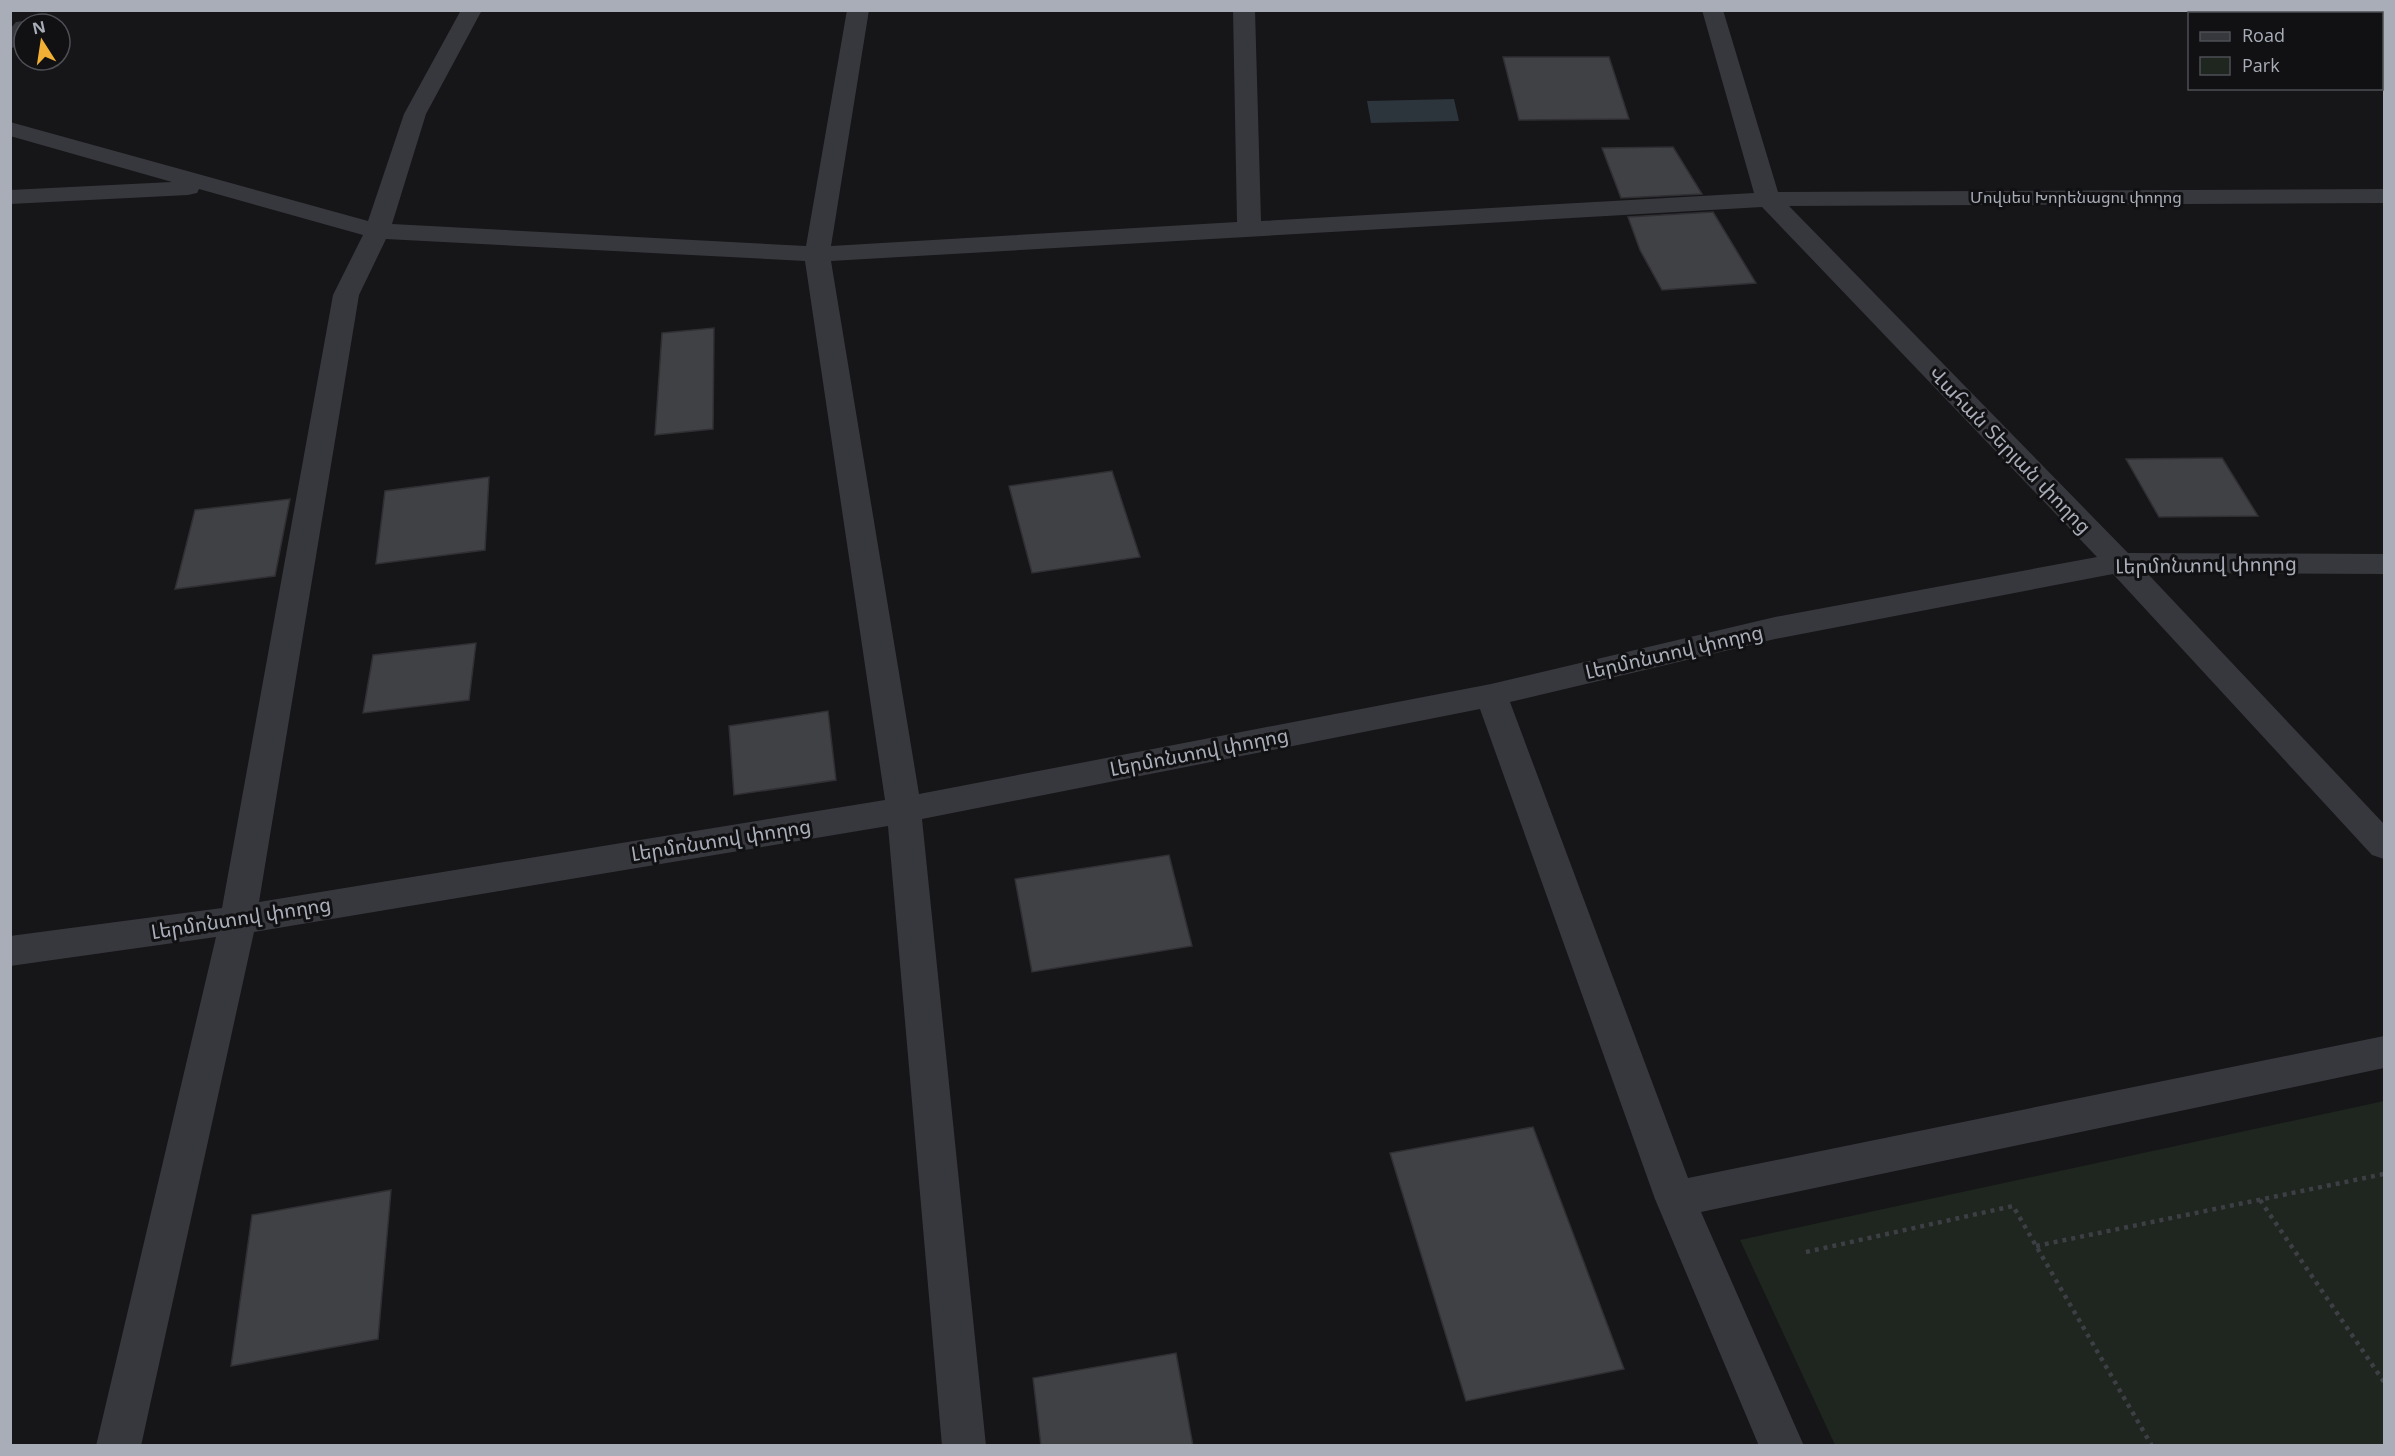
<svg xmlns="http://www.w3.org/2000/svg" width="2395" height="1456" font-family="'Open Sans','Noto Sans Armenian',sans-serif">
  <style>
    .green { fill: #1e261f }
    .water { fill: #2c353c }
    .building { fill: #404145; stroke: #303034; stroke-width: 1.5 }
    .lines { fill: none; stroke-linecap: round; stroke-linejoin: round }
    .path { stroke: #3d3f44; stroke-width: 4.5; stroke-dasharray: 4 5; stroke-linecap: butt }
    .minor { fill: #37383d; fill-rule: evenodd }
    .labels { text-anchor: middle; stroke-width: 6; stroke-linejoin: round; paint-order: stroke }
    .far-street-label { font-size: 16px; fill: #a8adb8; stroke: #111113 }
    .street-label { font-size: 20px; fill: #a8adb8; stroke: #111113 }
  </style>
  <rect width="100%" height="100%" fill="#161618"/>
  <polygon class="green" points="2384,1101 2384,1445 1835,1445 1740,1240"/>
  <polygon class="water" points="1454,99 1459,121 1371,123 1367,101"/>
  <g class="building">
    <polygon points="1503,57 1609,57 1629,119 1519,120"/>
    <polygon points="1673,147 1702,194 1621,198 1602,148"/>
    <polygon points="1713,212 1756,283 1662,290 1640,250 1628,217"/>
    <polygon points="714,328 713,429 655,435 662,333"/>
    <polygon points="2222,458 2258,516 2159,517 2126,459"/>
    <polygon points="1112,471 1140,557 1032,573 1009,486"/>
    <polygon points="489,477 485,550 376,564 385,491"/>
    <polygon points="290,499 275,576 175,589 195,510"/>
    <polygon points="476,643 469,700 363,713 373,655"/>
    <polygon points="828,711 836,780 734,795 729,726"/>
    <polygon points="1169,855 1192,946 1032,972 1015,879"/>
    <polygon points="1533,1127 1624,1369 1466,1401 1390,1153"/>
    <polygon points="391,1190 378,1339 231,1366 252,1215"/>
    <polygon points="1176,1353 1193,1446 1041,1446 1033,1378"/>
  </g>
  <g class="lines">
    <g class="path">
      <polyline points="2260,1200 2384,1382"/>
      <polyline points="2036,1246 2384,1174"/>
      <polyline points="1806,1252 2013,1206 2152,1446"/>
    </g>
    <g class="minor">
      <path d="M461,10H482L426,114L392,224L806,246L847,10H869L831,246L1237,222L1233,10H1255L1261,221L1754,193L1702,10H1723L1778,192L2384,189V203L1789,206L2128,553L2384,554V574L2147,573L2384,824V859L2372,855L2113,574L1775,639L1510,702L1688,1178L2384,1036V1068L1701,1212L1804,1446H1759L1655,1199L1480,709L922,819L986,1446H942L888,826L254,932L141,1446H96L216,937L10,966V936L222,908L333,295L363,235L199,189L197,193L188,195L10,204V190L172,182L10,136V122L368,221L404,114ZM1762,207L2097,557L1775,617L1491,684L919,794L831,261ZM386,239L805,261L885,800L259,902L359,295Z"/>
      <polygon points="24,21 33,24 24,24 24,40 18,47 10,48 10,29 16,22"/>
    </g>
  </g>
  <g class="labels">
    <g class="far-street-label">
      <text x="2076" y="203">Մովսես Խորենացու փողոց</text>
    </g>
    <g class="street-label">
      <text transform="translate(2010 450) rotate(46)" y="7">Վահան Տերյան փողոց</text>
      <text transform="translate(2206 565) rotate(-1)" y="7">Լերմոնտով փողոց</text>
      <text transform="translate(1674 652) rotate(-13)" y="7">Լերմոնտով փողոց</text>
      <text transform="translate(1199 752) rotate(-11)" y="7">Լերմոնտով փողոց</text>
      <text transform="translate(721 840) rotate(-9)" y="7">Լերմոնտով փողոց</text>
      <text transform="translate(241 918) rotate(-9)" y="7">Լերմոնտով փողոց</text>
    </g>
  </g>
  <rect width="2395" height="1456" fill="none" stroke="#a8adb8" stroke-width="24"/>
  <rect x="2188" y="12" width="195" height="78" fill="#111113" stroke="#4d4f55" stroke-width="1.5"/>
  <rect x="2200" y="32" width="30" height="9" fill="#37383d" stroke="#4d4f55" stroke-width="1.5"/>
  <text x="2242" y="42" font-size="18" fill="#a8adb8">Road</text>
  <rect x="2200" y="57" width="30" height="18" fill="#1e261f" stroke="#4d4f55" stroke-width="1.5"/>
  <text x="2242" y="72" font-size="18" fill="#a8adb8">Park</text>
  <g transform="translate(42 42) rotate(348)"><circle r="28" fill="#111113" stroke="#4d4f55" stroke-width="1.5"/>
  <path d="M0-4.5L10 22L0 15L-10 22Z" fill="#f2b134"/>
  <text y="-9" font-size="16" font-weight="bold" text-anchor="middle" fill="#a8adb8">N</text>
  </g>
</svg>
